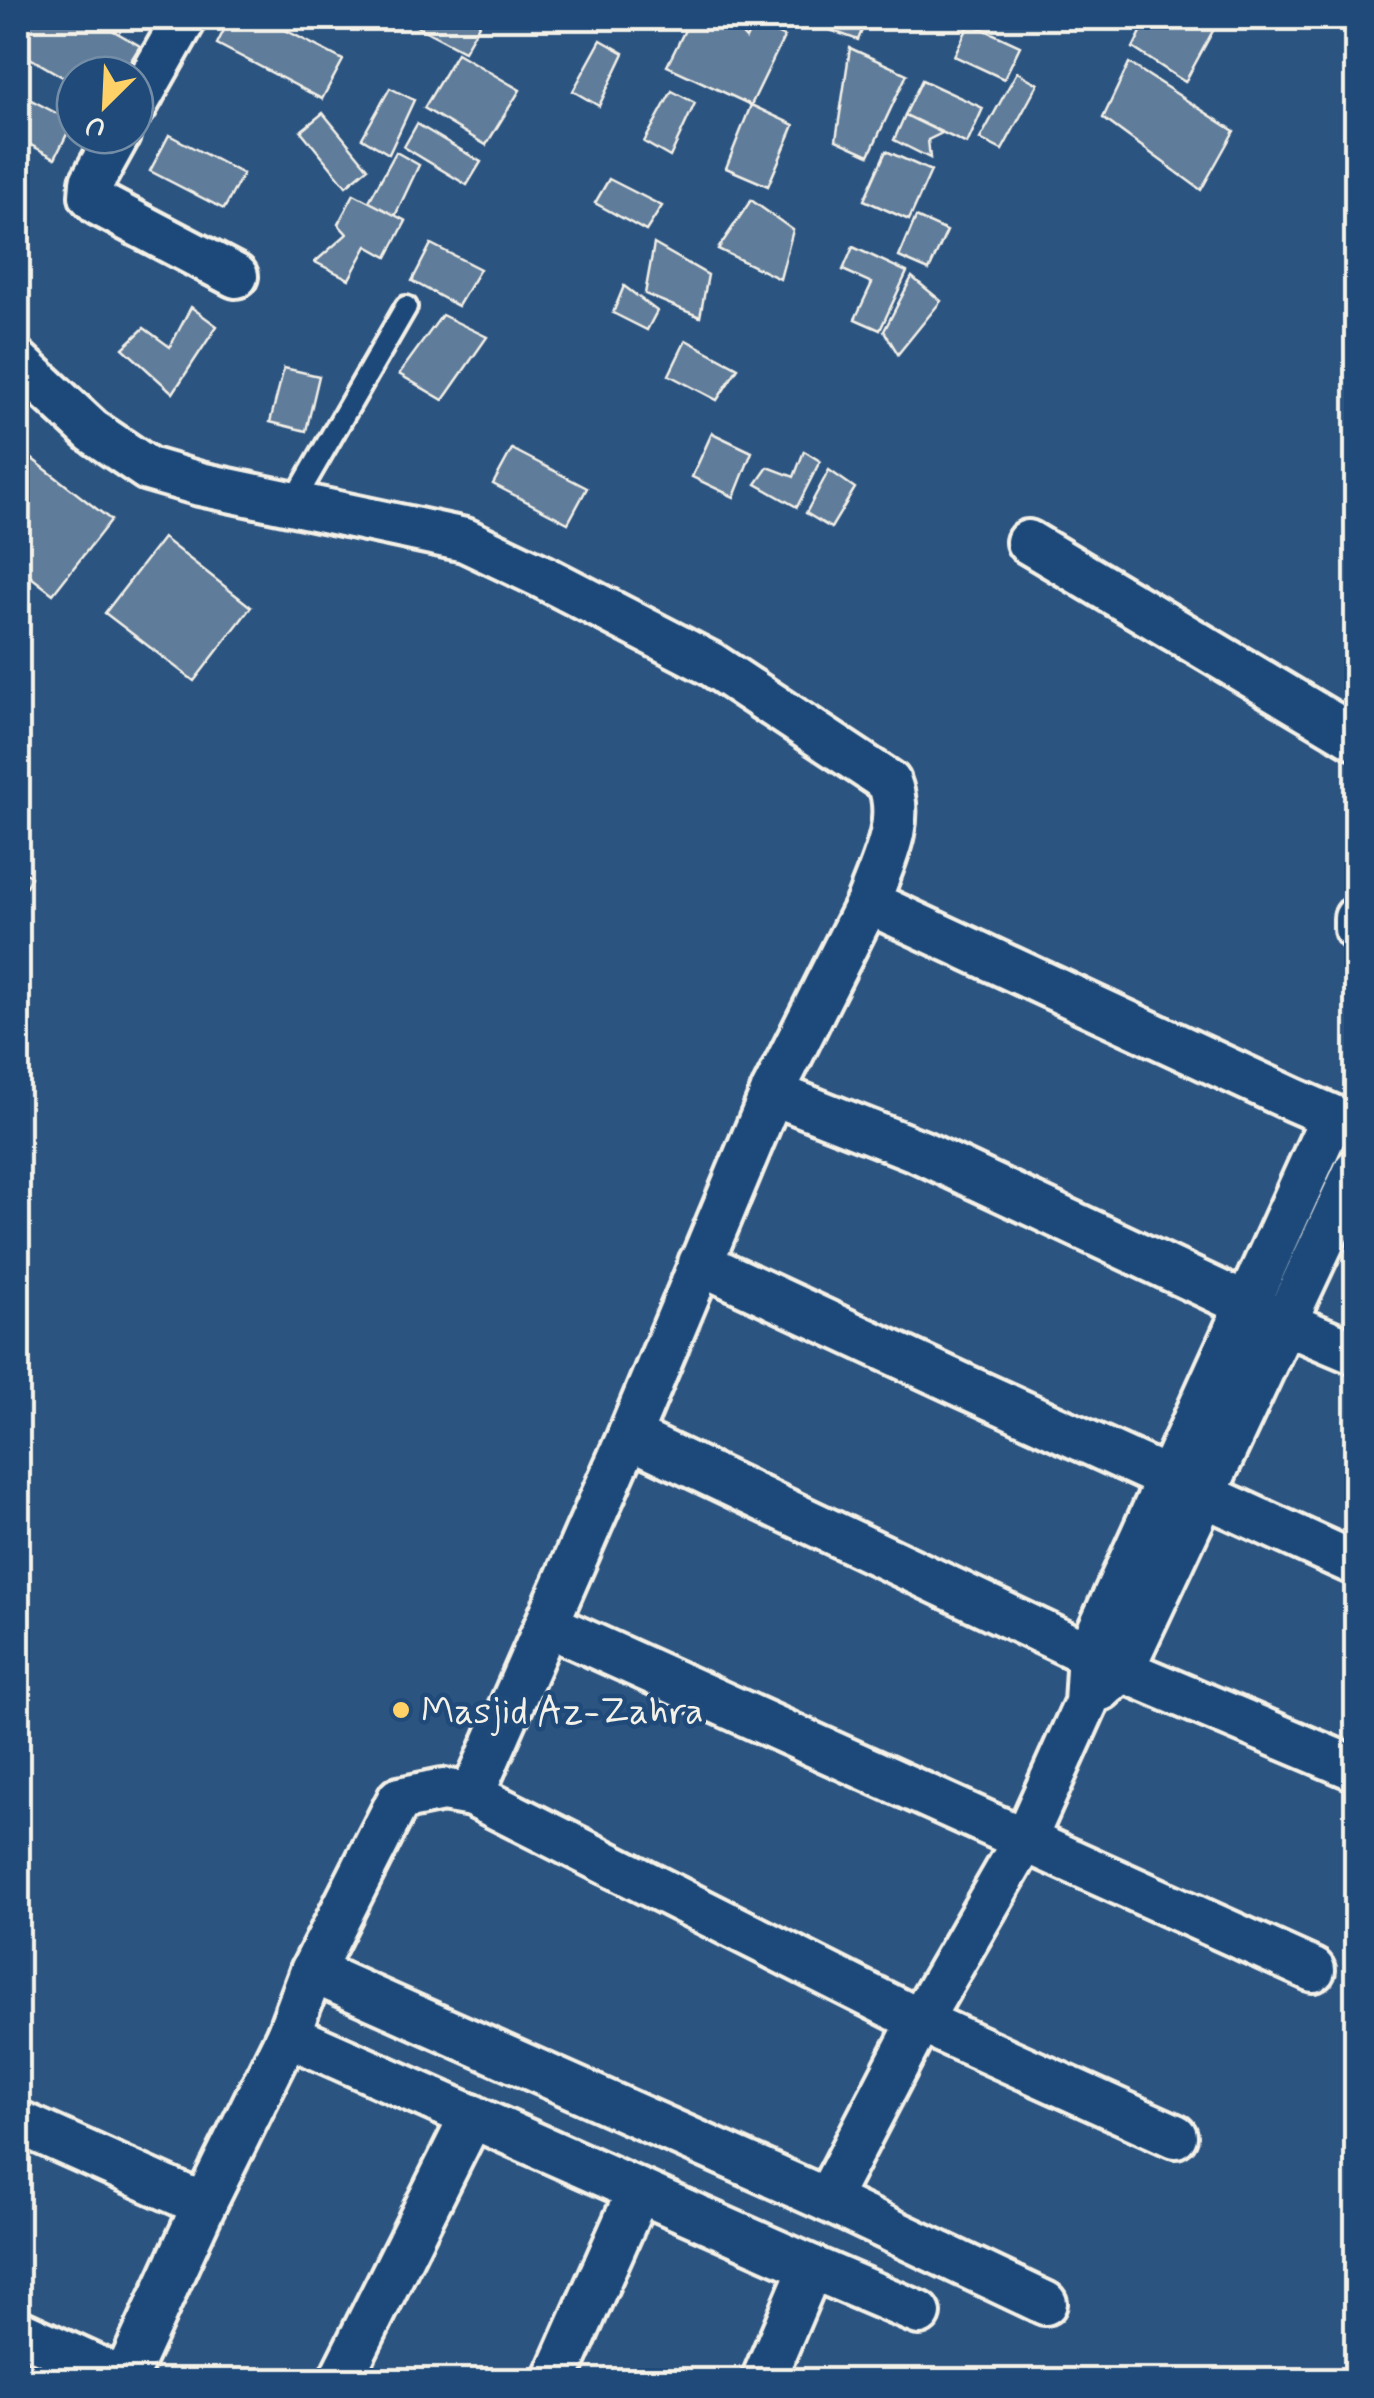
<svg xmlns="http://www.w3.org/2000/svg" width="1374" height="2398" font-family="Mynerve,sans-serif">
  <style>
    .building { fill: #5e7b9a; stroke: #f4f1e8; stroke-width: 2.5 }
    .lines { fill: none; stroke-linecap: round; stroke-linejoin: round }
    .lane-casing { stroke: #f4f1e8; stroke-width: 28 }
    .street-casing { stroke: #f4f1e8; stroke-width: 50 }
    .lane { stroke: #1f4a7a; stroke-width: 20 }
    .street { stroke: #1f4a7a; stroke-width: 42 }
    .poi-dot { fill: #ffd166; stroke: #1f4a7a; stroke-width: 4 }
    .labels { text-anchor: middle; stroke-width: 9; stroke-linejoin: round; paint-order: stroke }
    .poi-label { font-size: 38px; fill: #f4f1e8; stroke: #1f4a7a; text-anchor: start }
  </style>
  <rect width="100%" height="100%" fill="#2c5481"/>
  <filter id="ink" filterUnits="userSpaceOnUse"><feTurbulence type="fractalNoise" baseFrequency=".01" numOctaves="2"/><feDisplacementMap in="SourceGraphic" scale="20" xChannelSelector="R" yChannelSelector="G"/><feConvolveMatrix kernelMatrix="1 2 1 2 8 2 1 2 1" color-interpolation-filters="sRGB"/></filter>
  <g filter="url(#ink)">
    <g class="building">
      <polygon points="18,18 91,18 140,46 122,75 75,75 75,84 18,51"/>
      <polygon points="221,18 262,18 343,60 322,99 217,44 228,22"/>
      <polygon points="409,18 483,18 464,51 407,21"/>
      <polygon points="691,18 727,18 746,39 754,22 784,37 751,105 667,66"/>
      <polygon points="832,18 867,18 858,40 827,29"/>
      <polygon points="1148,18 1220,18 1185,82 1133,48"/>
      <polygon points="970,23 1020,46 1004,79 954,56"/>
      <polygon points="601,40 624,53 599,106 573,91"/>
      <polygon points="850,48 907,74 869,155 836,140"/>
      <polygon points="457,53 520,90 486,145 424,108"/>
      <polygon points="1129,63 1234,131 1201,190 1103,118"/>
      <polygon points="1017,72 1038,84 1002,150 980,139"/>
      <polygon points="922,80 983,108 967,144 905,115"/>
      <polygon points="390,88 414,100 389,154 362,138"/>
      <polygon points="672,91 695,103 670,157 644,142"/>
      <polygon points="18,93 73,122 55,158 18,138"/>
      <polygon points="751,105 794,125 768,186 726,168"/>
      <polygon points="323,113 368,168 346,186 301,131"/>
      <polygon points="905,115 942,133 928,140 930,158 894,140"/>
      <polygon points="417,124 481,162 467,185 404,147"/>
      <polygon points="169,135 243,174 224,209 150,171"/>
      <polygon points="886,151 931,171 909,220 864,200"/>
      <polygon points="396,152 419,165 394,218 368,203"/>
      <polygon points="609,179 662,206 646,231 595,203"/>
      <polygon points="354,194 406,221 387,257 367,246 349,279 315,262 347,234 338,224"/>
      <polygon points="751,200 793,230 780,279 718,249"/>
      <polygon points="916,217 947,231 929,270 899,257"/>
      <polygon points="431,244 480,269 458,306 412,281"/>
      <polygon points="654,244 708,275 700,317 645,294"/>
      <polygon points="853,247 907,272 880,330 855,319 872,283 843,270"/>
      <polygon points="912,277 941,301 898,354 884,331"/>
      <polygon points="624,286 657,311 647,330 613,313"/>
      <polygon points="191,307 217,326 173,393 123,348 144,328 170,347"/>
      <polygon points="442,315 487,337 443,400 399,374"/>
      <polygon points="686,340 738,368 717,400 669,375"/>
      <polygon points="284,368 319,376 306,431 270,422"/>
      <polygon points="712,433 752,452 734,497 692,477"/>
      <polygon points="512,449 587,488 568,523 493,484"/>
      <polygon points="22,451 111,520 53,594 18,567 18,457"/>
      <polygon points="804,451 820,461 797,507 756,484 768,467 794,477"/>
      <polygon points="829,470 855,488 831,528 806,513"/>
      <polygon points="163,538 251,607 194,681 105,613"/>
      <polygon points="18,867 31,877 18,901"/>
    </g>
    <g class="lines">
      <defs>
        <polyline id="lane" points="293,503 406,307"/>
        <g id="street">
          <polyline points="135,106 185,18"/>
          <polyline points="118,135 92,182 91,196 99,204 236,276"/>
          <path d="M18,362L92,431L148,469L200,484L465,540L541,576L711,664L889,782C905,823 882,863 868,902L1294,1100L1356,1127"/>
          <polyline points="1028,542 1356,738"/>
          <polyline points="868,902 772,1093 629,1436 472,1795 443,1790 399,1799 312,1971 827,2200 1045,2303"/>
          <polyline points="1356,918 1356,929"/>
          <polyline points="772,1093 921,1152 1285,1323 1356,1353"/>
          <polyline points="700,1263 960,1384 1356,1564"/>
          <polyline points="629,1436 1122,1670 1356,1769"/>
          <polyline points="548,1625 1313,1970"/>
          <polyline points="1101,1689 1122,1670 1356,1170"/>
          <polyline points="472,1795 920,2021 1175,2136"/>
          <polyline points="288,2035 811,2267 763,2380"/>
          <polyline points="18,2122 204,2205"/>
          <polyline points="827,2200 920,2021 1024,1841 1086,1703 1089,1653 1332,1117"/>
          <polyline points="811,2267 919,2313"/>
          <polyline points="18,2331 125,2380"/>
          <polyline points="124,2380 204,2205 288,2035 312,1971"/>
          <polyline points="340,2380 472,2116"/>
          <polyline points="555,2380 638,2192"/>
        </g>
      </defs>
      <use href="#lane" class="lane-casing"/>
      <use href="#street" class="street-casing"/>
      <use href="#lane" class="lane"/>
      <use href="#street" class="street"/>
    </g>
  </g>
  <circle class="poi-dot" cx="401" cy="1710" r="10"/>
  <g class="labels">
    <g class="poi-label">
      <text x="421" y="1723">Masjid Az-Zahra</text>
    </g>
  </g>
  <rect width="1374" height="2398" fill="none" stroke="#1f4a7a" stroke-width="60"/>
  <rect x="30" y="30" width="1314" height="2338" fill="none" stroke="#f4f1e8" stroke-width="4" filter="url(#ink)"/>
  <g transform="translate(105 105) rotate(204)"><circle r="48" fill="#1f4a7a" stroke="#748da6" stroke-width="2.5"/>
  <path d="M0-8L18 38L0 25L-18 38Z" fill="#ffd166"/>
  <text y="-15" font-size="28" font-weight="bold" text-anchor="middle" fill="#f4f1e8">U</text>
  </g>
</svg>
